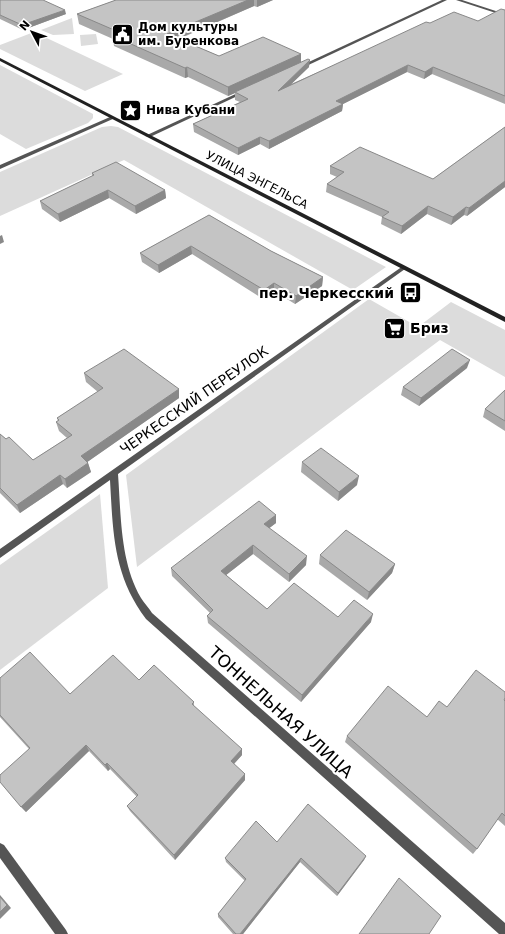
<svg xmlns="http://www.w3.org/2000/svg" width="505" height="934" font-family="'DejaVu Sans',sans-serif">
  <style>
    .green { fill: #dcdcdc }
    .lines { fill: none; stroke-linecap: round; stroke-linejoin: round }
    .street { fill: #555; fill-rule: evenodd }
    .secondary { fill: #222; fill-rule: evenodd }
    .wall { fill: #a9a9a9 }
    .shaded-wall { fill: #898989 }
    .building { fill: #c4c4c4; stroke: #898989 }
    .labels { text-anchor: middle; stroke-width: 4; stroke-linejoin: round; paint-order: stroke }
    .far-poi-label { font-size: 12px; font-weight: bold; fill: #000; stroke: #fff; text-anchor: start }
    .far-street-label { font-size: 12px; fill: #000; stroke: #fff }
    .poi-label { font-size: 14px; font-weight: bold; fill: #000; stroke: #fff; text-anchor: end }
    .street-label { font-size: 14px; fill: #000; stroke: #fff }
    .near-street-label { font-size: 17px; fill: #000; stroke: #fff }
  </style>
  <rect width="100%" height="100%" fill="#fff"/>
  <g class="green">
    <polygon points="72,18 74,34 53,35 41,30"/>
    <polygon points="34,32 123,74 85,91 0,49 0,45"/>
    <polygon points="96,34 98,44 81,46 80,35"/>
    <polygon points="0,65 93,114 93,118 88,123 26,149 0,134"/>
    <polygon points="111,126 118,127 386,267 353,290 124,160 0,216 0,172 102,127"/>
    <polygon points="369,299 418,327 451,302 505,330 505,377 440,340 137,567 126,475"/>
    <polygon points="100,494 108,588 0,670 0,565"/>
  </g>
  <g class="lines">
    <g class="street">
      <polygon points="442,0 447,0 302,68 298,67"/>
      <polygon points="456,0 462,0 505,14 505,16"/>
      <polygon points="242,91 246,92 150,137 145,136"/>
      <polygon points="110,117 115,118 0,169 0,165"/>
      <path d="M403,266L406,268L405,269L118,474C121,515 120,562 141,598C144,603 149,608 152,613L505,923V934H499L146,619C113,575 113,532 110,480L0,558V549Z"/>
      <polygon points="0,843 4,845 66,930 68,934 55,934 0,858"/>
    </g>
    <polygon class="secondary" points="0,58 505,317 505,322 0,61"/>
  </g>
  <g class="wall">
    <polygon points="0,0 66,14 23,30 0,19"/>
    <polygon points="116,0 273,0 257,7 254,6 179,39 219,56 301,54 301,62 309,67 291,84 430,23 478,21 505,10 505,104 432,74 424,79 407,72 343,104 342,111 269,149 260,144 238,155 194,132 193,124 240,102 235,100 235,93 228,96 188,77 185,78 114,46 113,39 79,24 77,14"/>
    <polygon points="505,127 505,187 467,216 464,215 451,225 427,214 401,234 381,224 382,217 326,192 327,184 337,177 330,174 330,166 433,179"/>
    <polygon points="92,173 165,190 166,198 136,214 109,198 60,222 42,209 40,201 92,176"/>
    <polygon points="209,215 271,251 323,277 322,286 295,304 274,291 263,299 192,254 159,273 142,262 140,253"/>
    <polygon points="467,368 419,406 401,395 403,387"/>
    <polygon points="84,373 179,389 179,398 87,462 88,463 91,472 67,488 63,484 20,513 0,493 0,434 6,439 33,460 67,438 59,431 56,422 58,421 57,418 98,392 86,382"/>
    <polygon points="505,390 505,431 483,417 485,409"/>
    <polygon points="302,462 357,485 338,501 301,472"/>
    <polygon points="276,515 276,523 269,528 306,565 289,582 253,554 226,575 267,609 338,617 371,622 301,702 208,623 207,616 210,613 172,576 171,568"/>
    <polygon points="320,555 395,564 392,573 367,600 319,564"/>
    <polygon points="0,678 70,694 139,680 194,702 194,706 242,755 234,764 245,780 175,860 130,811 127,806 137,797 110,769 108,771 89,751 26,812 0,782 29,749 0,717"/>
    <polygon points="505,692 505,699 504,701 505,701 505,826 497,819 477,849 473,854 345,742 347,736 427,717 447,707"/>
    <polygon points="277,842 366,856 364,860 337,896 300,862 243,934 233,934 218,917 218,914 245,881 226,862 225,858"/>
  </g>
  <g class="shaded-wall">
    <polygon points="248,0 254,0 254,6 168,43 167,34"/>
    <polygon points="257,0 273,0 257,7"/>
    <polygon points="65,10 66,14 23,30 22,25"/>
    <polygon points="301,54 301,63 235,92 235,93 228,96 228,87"/>
    <polygon points="310,60 309,67 277,98 278,91"/>
    <polygon points="408,65 407,72 343,104 342,111 269,149 269,141 336,101"/>
    <polygon points="187,67 188,77 185,78 185,68"/>
    <polygon points="433,67 432,74 424,79 425,72"/>
    <polygon points="260,137 260,144 238,155 238,148"/>
    <polygon points="505,181 505,187 467,216 469,208"/>
    <polygon points="108,190 109,198 60,222 58,214"/>
    <polygon points="165,190 166,198 136,214 135,206"/>
    <polygon points="428,206 427,214 401,234 402,226"/>
    <polygon points="466,207 464,215 451,225 453,217"/>
    <polygon points="2,235 4,242 0,244 0,236"/>
    <polygon points="191,246 192,254 159,273 158,265"/>
    <polygon points="323,277 322,286 295,304 296,296"/>
    <polygon points="274,283 274,291 263,299 264,290"/>
    <polygon points="470,360 467,368 419,406 421,398"/>
    <polygon points="179,389 179,398 83,465 81,456"/>
    <polygon points="88,463 91,472 67,488 65,479"/>
    <polygon points="60,475 63,484 20,513 17,505"/>
    <polygon points="359,476 357,485 338,501 339,492"/>
    <polygon points="276,515 276,523 263,533 264,524"/>
    <polygon points="253,545 253,554 221,579 221,571"/>
    <polygon points="307,556 306,565 289,582 289,574"/>
    <polygon points="395,564 392,573 367,600 369,592"/>
    <polygon points="373,614 371,622 301,702 302,695"/>
    <polygon points="86,745 89,751 26,812 21,807"/>
    <polygon points="242,749 242,755 231,767 231,761"/>
    <polygon points="107,763 110,769 108,771 105,765"/>
    <polygon points="245,774 245,780 175,860 174,855"/>
    <polygon points="366,856 364,860 337,896 338,893"/>
    <polygon points="301,858 300,862 243,934 240,934"/>
    <polygon points="0,895 11,908 0,919"/>
  </g>
  <g class="building">
    <polygon points="0,0 43,0 65,10 22,25 0,15"/>
    <polygon points="116,0 248,0 167,34 219,56 263,37 301,54 228,87 187,67 185,68 113,36 121,33 77,14"/>
    <polygon points="501,9 505,10 505,96 433,67 425,72 408,65 336,101 343,104 269,141 260,137 238,148 193,124 248,99 235,92 308,59 310,60 278,91 426,22 430,23 454,12 478,21"/>
    <polygon points="505,127 505,181 469,208 466,207 453,217 428,206 402,226 382,217 389,212 327,184 344,172 330,166 360,147 433,179"/>
    <polygon points="116,162 165,190 135,206 108,190 58,214 40,201 94,175 92,173"/>
    <polygon points="209,215 271,251 323,277 296,296 274,283 264,290 191,246 158,265 140,253"/>
    <polygon points="124,349 179,389 81,456 88,463 65,479 60,475 17,505 0,488 0,434 6,439 9,437 33,460 72,435 56,422 59,420 57,418 103,388 84,373"/>
    <polygon points="452,349 470,360 421,398 403,387"/>
    <polygon points="505,390 505,421 485,409"/>
    <polygon points="321,448 359,476 339,492 302,462"/>
    <polygon points="259,501 276,515 264,524 307,556 289,574 253,545 221,571 267,609 294,583 338,617 354,600 373,614 302,695 207,616 213,610 171,568"/>
    <polygon points="346,530 395,564 369,592 320,555"/>
    <polygon points="30,652 70,694 113,655 139,680 154,665 194,702 192,704 242,749 231,761 245,774 174,855 127,806 138,795 107,763 105,765 86,745 21,807 0,782 0,775 30,748 0,715 0,678"/>
    <polygon points="476,670 505,692 505,698 504,700 505,701 505,816 502,813 477,849 347,736 388,686 427,717 439,701 447,707"/>
    <polygon points="308,804 366,856 338,893 301,858 240,934 236,934 218,914 246,879 225,858 256,821 277,842"/>
    <polygon points="399,878 441,916 429,934 359,934"/>
    <polygon points="0,897 7,905 0,912"/>
  </g>
  <defs>
    <symbol id="civic-square" viewBox="-11 -11 22 22"><rect x="-9" y="-9" width="18" height="18" rx="4" fill="#000" stroke="#fff"/><path d="M-.6-6.5H3V-4.5H.6V-3L4-1V1h2V6H-6V1h2V-1L-.6-3ZM-1.2 2.5V6h2.4V2.5Z" fill="#fff"/></symbol>
    <symbol id="sight-square" viewBox="-11 -11 22 22"><rect x="-9" y="-9" width="18" height="18" rx="4" fill="#000" stroke="#fff"/><path d="M0-6L1.8-2.2L6-1.7L2.9 1.2L3.7 5.4L0 3.3L-3.7 5.4L-2.9 1.2L-6-1.7L-1.8-2.2Z" fill="#fff"/></symbol>
    <symbol id="bus-square" viewBox="-11 -11 22 22"><rect x="-9" y="-9" width="18" height="18" rx="4" fill="#000" stroke="#fff"/><path d="M-5-6H5V4H4V6H2V4H-2V6H-4V4H-5ZM-3.5-4V0h7V-4ZM-3.5 1.2v1.5H-2V1.2ZM2 1.2v1.5H3.5V1.2Z" fill="#fff"/></symbol>
    <symbol id="supermarket-square" viewBox="-11 -11 22 22"><rect x="-9" y="-9" width="18" height="18" rx="4" fill="#000" stroke="#fff"/><path d="M-6-5.5h2.5l.6 2H6L4.5 2H-2.5L-4.4-4H-6ZM-1.5 3.2a1.3 1.3 0 1 0 .1 0ZM3 3.2a1.3 1.3 0 1 0 .1 0Z" fill="#fff"/></symbol>
  </defs>
  <g fill-rule="evenodd">
    <use href="#civic-square" x="110" y="22" width="25" height="25"/>
    <use href="#sight-square" x="118" y="98" width="25" height="25"/>
    <use href="#bus-square" x="398" y="280" width="25" height="25"/>
    <use href="#supermarket-square" x="382" y="316" width="25" height="25"/>
  </g>
  <g class="labels">
    <g class="far-poi-label">
      <text x="138" y="31">Дом культуры<tspan x="138" dy="14">им. Буренкова</tspan></text>
      <text x="146" y="114">Нива Кубани</text>
    </g>
    <g class="far-street-label">
      <text transform="translate(257 180) rotate(27)" y="4">УЛИЦА ЭНГЕЛЬСА</text>
    </g>
    <g class="poi-label">
      <text x="394" y="298">пер. Черкесский</text>
      <text x="410" y="333" text-anchor="start">Бриз</text>
    </g>
    <g class="street-label">
      <text transform="translate(194 400) rotate(-35)" y="5">ЧЕРКЕССКИЙ ПЕРЕУЛОК</text>
    </g>
    <g class="near-street-label">
      <text transform="translate(281 712) rotate(42)" y="6">ТОННЕЛЬНАЯ УЛИЦА</text>
    </g>
  </g>
  <g transform="translate(32 32) rotate(311)" stroke="#ffffff" stroke-width="3" paint-order="stroke">
  <path d="M0-3L7 15L0 10L-7 15Z" fill="#000000"/>
  <text y="-6" font-size="11" font-weight="bold" text-anchor="middle" fill="#000000">N</text>
  </g>
</svg>
